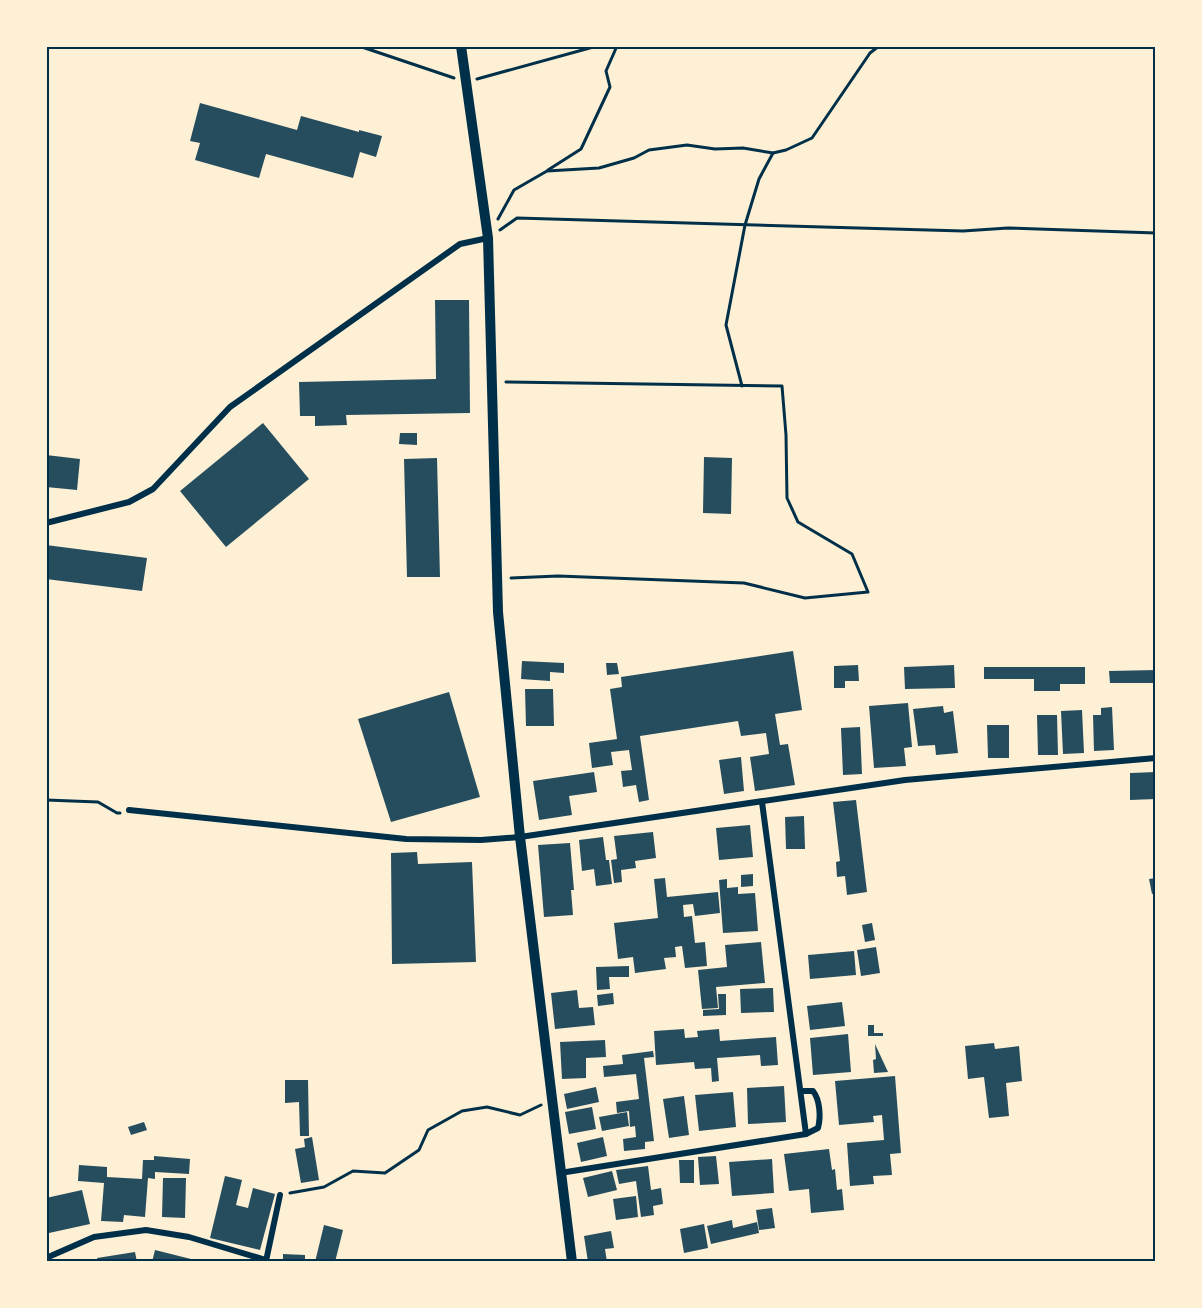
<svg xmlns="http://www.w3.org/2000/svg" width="1202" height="1308" font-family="'Sofia Sans Condensed',sans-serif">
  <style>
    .building { fill: #264d5e }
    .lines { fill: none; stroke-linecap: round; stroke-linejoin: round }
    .path { stroke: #003049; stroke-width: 3 }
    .minor { stroke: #003049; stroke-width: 6 }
    .tertiary { stroke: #003049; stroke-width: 10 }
    .neatline { fill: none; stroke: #003049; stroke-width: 2 }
  </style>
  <rect width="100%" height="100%" fill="#fdf0d5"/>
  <g class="building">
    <polygon points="200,103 297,130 301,116 359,132 359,130 382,136 376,157 360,152 353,178 266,154 259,178 195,160 200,143 190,141"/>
    <polygon points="435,300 469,300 470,413 346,415 347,425 315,426 315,416 300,416 299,382 436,379"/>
    <polygon points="263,423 309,479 226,547 180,491"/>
    <polygon points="400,433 417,433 417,445 399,444"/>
    <polygon points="46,455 80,459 77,490 46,487"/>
    <polygon points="704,457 732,458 731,514 703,513"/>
    <polygon points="437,458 440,577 407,577 404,459"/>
    <polygon points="46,545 147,558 142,591 46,579"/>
    <polygon points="793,651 802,710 775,714 780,745 788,744 795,785 755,791 750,757 769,754 766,733 741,736 738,721 640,736 649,800 639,802 636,785 623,787 621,771 632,770 629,750 611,752 613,765 592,768 589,743 617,739 610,689 622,687 621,677"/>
    <polygon points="522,661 564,663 564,673 550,672 550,681 521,679"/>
    <polygon points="606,663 617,663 619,674 607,675"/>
    <polygon points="858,665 859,681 845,681 845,688 834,688 834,666"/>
    <polygon points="954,665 955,688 905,689 904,667"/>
    <polygon points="984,667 1085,667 1085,684 1060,684 1060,691 1034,691 1034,679 984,679"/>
    <polygon points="1156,670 1156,683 1110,683 1109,671"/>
    <polygon points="525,689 553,689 554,726 526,726"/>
    <polygon points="449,692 480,797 391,822 358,719"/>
    <polygon points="908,703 912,747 904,748 906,766 874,768 869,706"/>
    <polygon points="943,706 944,713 953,711 958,753 936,755 935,745 918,746 913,709"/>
    <polygon points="1112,707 1114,750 1094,751 1093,715 1101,715 1101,708"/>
    <polygon points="1082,710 1084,753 1063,754 1061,711"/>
    <polygon points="1037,715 1057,715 1058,755 1038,755"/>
    <polygon points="987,725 1009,725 1009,758 988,758"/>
    <polygon points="860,727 862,774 843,775 841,728"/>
    <polygon points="741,757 744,791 724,794 719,760"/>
    <polygon points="594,772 597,792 569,796 572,815 539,820 533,781"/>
    <polygon points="1156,772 1156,799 1130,800 1130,773"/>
    <polygon points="856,800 867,892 847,895 845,876 837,877 836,862 840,861 833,802"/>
    <polygon points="804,816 805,849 786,849 785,817"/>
    <polygon points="750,825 753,857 719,860 716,828"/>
    <polygon points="653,832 656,858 635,861 636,868 621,870 622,882 614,883 611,860 617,859 614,836"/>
    <polygon points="603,837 606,860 609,860 612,884 596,886 594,869 582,871 579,840"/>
    <polygon points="570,843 574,890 571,890 573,915 544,917 538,845"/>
    <polygon points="417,852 418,864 472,862 476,962 392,964 391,853"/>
    <polygon points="753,874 753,886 741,887 741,875"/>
    <polygon points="665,878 667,897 718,892 720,913 695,916 693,904 683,905 684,917 692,916 695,943 705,942 707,966 685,968 682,946 675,947 676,957 664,958 666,969 635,973 633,957 618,959 614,923 658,918 654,879"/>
    <polygon points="1156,878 1156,893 1152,894 1149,879"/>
    <polygon points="727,879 727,888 738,887 738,894 755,893 758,931 723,933 719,880"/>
    <polygon points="872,923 875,940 865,942 862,925"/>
    <polygon points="761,942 765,983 716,987 718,1008 702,1009 698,970 727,967 725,945"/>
    <polygon points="876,947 880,973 861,976 857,950"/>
    <polygon points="854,951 856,975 810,979 808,955"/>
    <polygon points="629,966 629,977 609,977 610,989 597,990 596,967"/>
    <polygon points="773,988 774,1012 741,1013 740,989"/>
    <polygon points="577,990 579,1008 593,1007 595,1025 555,1029 551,993"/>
    <polygon points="613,993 614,1004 598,1006 597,995"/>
    <polygon points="718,994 726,994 726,1015 703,1016 703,1010 719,1009"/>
    <polygon points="842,1002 845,1026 810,1030 807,1006"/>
    <polygon points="868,1025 874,1025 874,1033 883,1033 883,1036 868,1036"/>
    <polygon points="684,1029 685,1038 698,1037 697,1031 719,1029 720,1041 776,1037 778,1065 761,1066 760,1055 717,1058 719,1081 712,1082 711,1068 695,1069 694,1062 656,1065 654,1031"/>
    <polygon points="848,1034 851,1072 813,1075 810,1038"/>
    <polygon points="605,1040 606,1057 586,1058 586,1078 562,1079 560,1042"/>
    <polygon points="994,1043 995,1049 1019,1046 1022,1081 1006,1083 1009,1116 989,1118 984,1077 968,1079 965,1046"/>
    <polygon points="875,1044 888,1072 874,1073 873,1060 876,1059"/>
    <polygon points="653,1051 654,1057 644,1058 654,1141 645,1142 645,1149 624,1151 623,1139 636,1137 635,1126 630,1127 629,1111 617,1113 616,1102 639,1099 636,1074 604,1077 603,1066 623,1064 622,1055"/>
    <polygon points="895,1076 901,1153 890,1154 892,1175 873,1176 874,1184 850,1186 847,1143 884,1140 882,1115 873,1116 874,1122 839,1125 835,1081"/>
    <polygon points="285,1080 308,1080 309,1136 300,1136 299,1102 285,1103"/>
    <polygon points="784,1086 786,1122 748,1124 747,1088"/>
    <polygon points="596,1087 599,1102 567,1109 564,1094"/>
    <polygon points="733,1092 736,1127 699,1131 695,1095"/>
    <polygon points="684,1096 689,1135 669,1138 663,1099"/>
    <polygon points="592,1107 596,1129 569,1134 565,1112"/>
    <polygon points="627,1112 629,1126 602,1131 599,1117"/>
    <polygon points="144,1122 147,1130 131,1135 128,1127"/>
    <polygon points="312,1137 319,1180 301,1183 295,1149 305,1147 304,1139"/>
    <polygon points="603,1137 607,1156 581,1162 577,1143"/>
    <polygon points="829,1149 832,1170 835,1169 837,1190 842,1189 844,1210 811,1213 809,1189 789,1191 784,1154"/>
    <polygon points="154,1156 190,1159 189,1174 155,1172 155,1179 148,1178 145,1217 124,1215 123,1222 101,1221 104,1183 78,1181 79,1165 107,1167 107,1177 142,1179 143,1160 154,1160"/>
    <polygon points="716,1156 719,1184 700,1185 698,1157"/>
    <polygon points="772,1159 774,1193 732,1196 729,1162"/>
    <polygon points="679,1160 694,1160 694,1183 680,1183"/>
    <polygon points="648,1166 651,1190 661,1188 663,1204 653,1206 654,1215 641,1217 636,1181 619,1184 616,1170"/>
    <polygon points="612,1171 617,1190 588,1197 583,1178"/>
    <polygon points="225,1176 242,1180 236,1205 248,1208 253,1188 275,1194 260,1250 210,1238"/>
    <polygon points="163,1178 186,1178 185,1218 162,1217"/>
    <polygon points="82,1190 90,1224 49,1233 46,1224 46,1198"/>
    <polygon points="636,1196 638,1217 616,1220 613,1199"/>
    <polygon points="772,1208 775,1228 759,1230 756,1210"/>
    <polygon points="732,1220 733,1228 757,1222 759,1233 711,1244 707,1226"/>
    <polygon points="704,1224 708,1248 684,1253 680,1229"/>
    <polygon points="324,1225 343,1230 335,1262 315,1262"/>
    <polygon points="611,1231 614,1248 605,1249 607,1262 588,1262 584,1236"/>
    <polygon points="155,1250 191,1259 190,1262 152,1262"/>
    <polygon points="135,1252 137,1262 98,1262 97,1258"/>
    <polygon points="283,1254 305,1255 305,1262 283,1262"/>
  </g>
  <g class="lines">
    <g class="path">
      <polyline points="359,46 454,78"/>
      <polyline points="477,79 597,46"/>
      <polyline points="548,170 581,149 610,87 606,71 617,46"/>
      <polyline points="498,219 514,190 547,171 599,168 634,158 649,150 687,145 715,149 743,148 773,153 786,150 812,138 870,53 879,46"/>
      <polyline points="500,230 517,218 963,231 1008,228 1156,233"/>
      <polyline points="506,382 782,386 786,435 787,498 798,522 852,554 868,592 805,598 744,583 558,576 511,578"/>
      <polyline points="742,386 726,325 745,225 759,179 773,153"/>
      <polyline points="46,800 98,802 117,813 120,813"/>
      <polyline points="290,1193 324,1187 353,1171 385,1173 419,1150 428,1130 462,1111 487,1107 520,1115 541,1105"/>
    </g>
    <g class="minor">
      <polyline points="46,523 129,502 153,489 230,407 460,244 488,238"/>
      <polyline points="129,810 406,839 481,840 520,837 905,780 1156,758"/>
      <path d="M801,1091H813C820,1100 821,1117 818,1128L806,1134"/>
      <polyline points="560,1173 806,1134 762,802"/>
      <polyline points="46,1258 94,1237 146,1230 189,1237 266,1260"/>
      <polyline points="266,1261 280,1195"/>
    </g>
    <polyline class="tertiary" points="461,46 488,238 498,612 520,837 572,1262"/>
  </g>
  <rect width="1202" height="1308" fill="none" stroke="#fdf0d5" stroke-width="96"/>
  <rect x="48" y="48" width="1106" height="1212" class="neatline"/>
</svg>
